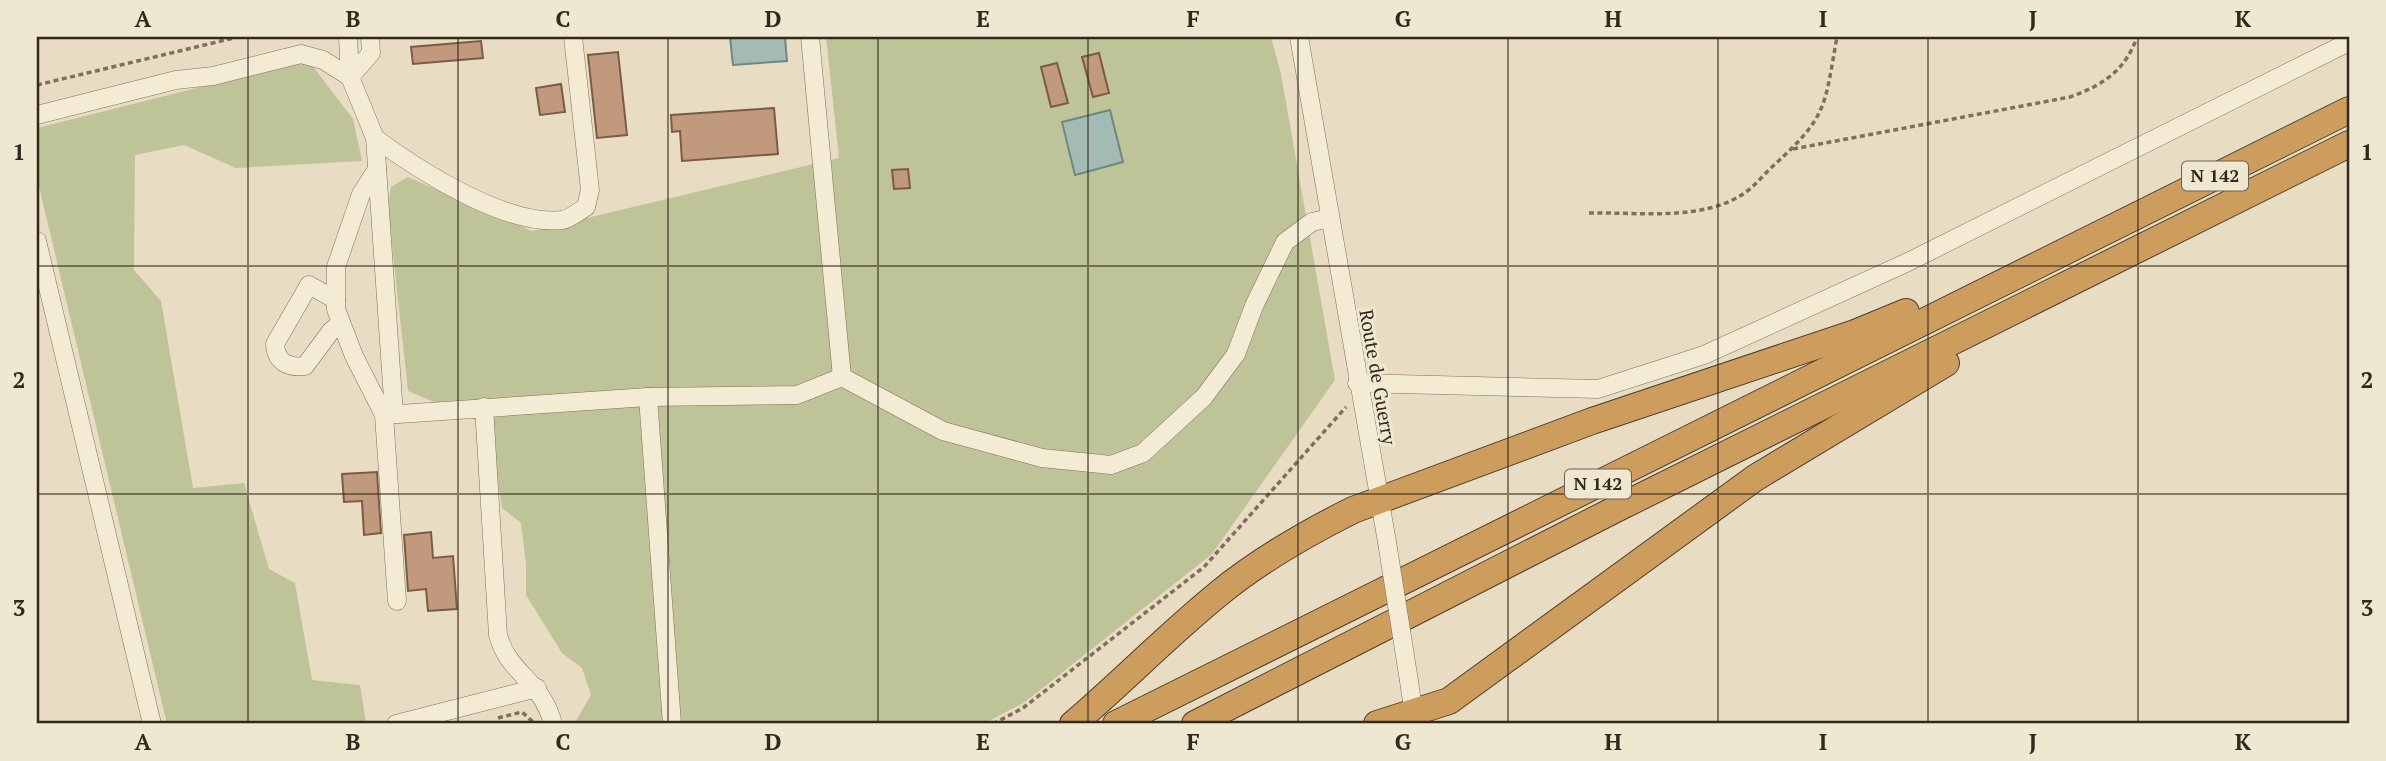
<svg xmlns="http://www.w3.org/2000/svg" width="2386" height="761" font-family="'PT Serif',serif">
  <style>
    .green { fill: #bfc498 }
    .water { fill: #a4bbb5; stroke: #6d8881; stroke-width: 2 }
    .building { fill: #c19a7d; stroke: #7c5b45; stroke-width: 2 }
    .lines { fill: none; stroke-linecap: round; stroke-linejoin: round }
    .minor-casing { stroke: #806f5c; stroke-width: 19 }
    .highway-casing { stroke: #4e3e30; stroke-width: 28 }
    .path { stroke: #806f5c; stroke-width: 3.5; stroke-dasharray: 5 3.5; stroke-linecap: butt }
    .minor { stroke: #f4ebd5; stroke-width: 18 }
    .highway { stroke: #cd9d5d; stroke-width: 26 }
    .minor-bridge-casing { stroke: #806f5c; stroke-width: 19; stroke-linecap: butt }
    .minor-bridge { stroke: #f4ebd5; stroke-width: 18 }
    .grid { fill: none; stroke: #31281e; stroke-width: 2; stroke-opacity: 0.55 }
    .labels { text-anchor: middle; stroke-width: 6; stroke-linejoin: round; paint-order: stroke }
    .shield { fill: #f0e7d1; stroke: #6a6154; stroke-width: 2 }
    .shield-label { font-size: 18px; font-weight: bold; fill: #31281e }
    .street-label { font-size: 19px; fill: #31281e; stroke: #f0e7d1 }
    .neatline { fill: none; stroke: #31281e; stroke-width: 2.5 }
    .grid-label { font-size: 23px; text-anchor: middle; font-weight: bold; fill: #31281e }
  </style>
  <rect width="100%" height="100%" fill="#e8ddc3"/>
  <g class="green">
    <polygon points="826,37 1271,37 1281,74 1335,380 1212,554 1025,702 983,724 574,724 591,695 582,668 562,653 526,595 526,564 521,523 502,508 489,426 408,391 388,208 391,187 408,177 532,231 839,158"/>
    <polygon points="308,60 353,119 362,161 236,168 184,145 135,155 134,270 161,301 193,488 244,483 269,569 295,583 312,680 360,685 366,723 167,724 37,178 37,128"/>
  </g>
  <g class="water">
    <polygon points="730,37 785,37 787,61 733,65"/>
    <polygon points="1110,110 1123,162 1075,175 1062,122"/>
  </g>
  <g class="building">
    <polygon points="481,41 483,58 413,64 411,47"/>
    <polygon points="618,52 627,135 597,138 588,55"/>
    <polygon points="1099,53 1109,93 1093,97 1082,57"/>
    <polygon points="1057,63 1068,103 1051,107 1041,67"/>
    <polygon points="561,84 565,112 540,115 536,88"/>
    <polygon points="774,108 778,154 682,161 680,131 672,132 671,115"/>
    <polygon points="908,169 910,188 894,189 892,170"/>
    <polygon points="377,472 381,533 364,535 362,501 344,502 342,474"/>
    <polygon points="431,532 433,558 453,556 457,609 428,611 426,589 408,591 404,535"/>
  </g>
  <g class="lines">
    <defs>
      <g id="minor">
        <polyline points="348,37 350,77 375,138 394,414"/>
        <polyline points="810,37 842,377"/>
        <polyline points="1299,37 1387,542"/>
        <polyline points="37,115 176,80 213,76 301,54 323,60 350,77 371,53 370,37"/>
        <path d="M375,138C418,170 507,227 562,220C570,219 579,211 586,207L590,190L573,37"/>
        <polyline points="377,169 361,194 336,267 336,309 354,356 384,415 397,601"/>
        <polyline points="37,241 152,724"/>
        <path d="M336,300L309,285L275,344C276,362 288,368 305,366L331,331L341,323"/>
        <polyline points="1357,383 1598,389 1704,355 1908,262 2349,42"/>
        <polyline points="648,397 672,724"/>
        <path d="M484,407L498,635C508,674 542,680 553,724"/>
        <polyline points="384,415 648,397 797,395 842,377 943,431 1042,458 1111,465 1143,453 1204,397 1236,354 1254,306 1285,242 1312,222 1330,218"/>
        <polyline points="1409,681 1415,723"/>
        <polyline points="396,724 537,688"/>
      </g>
      <g id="highway">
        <path d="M1073,724C1122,682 1167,636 1217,595C1258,561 1305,534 1353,510L1592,421L1855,333L1906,312"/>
        <polyline points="1116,724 2349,110"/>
        <polyline points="1195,724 1616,509 2349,144"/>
        <polyline points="1377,724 1449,701 1755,478 1946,363"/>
      </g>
    </defs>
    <use href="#minor" class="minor-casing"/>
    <use href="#highway" class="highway-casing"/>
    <g class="path">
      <polyline points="37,85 238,37"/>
      <path d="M1793,149L2070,97C2103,85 2125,71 2137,37"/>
      <path d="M1589,213C1639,212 1704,222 1746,192C1756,185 1764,174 1773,166C1828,116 1824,108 1837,37"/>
      <polyline points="498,718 522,712 534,723"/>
      <polyline points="993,724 1023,708 1204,567 1346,407"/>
    </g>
    <use href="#minor" class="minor"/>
    <use href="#highway" class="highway"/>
    <defs>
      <polyline id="minor-bridge" points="1387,542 1409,681"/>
    </defs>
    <use href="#minor-bridge" class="minor-bridge-casing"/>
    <use href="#minor-bridge" class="minor-bridge"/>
  </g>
  <path class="grid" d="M248,37V724M458,37V724M668,37V724M878,37V724M1088,37V724M1298,37V724M1508,37V724M1718,37V724M1928,37V724M2138,37V724M37,266H2349M37,494H2349"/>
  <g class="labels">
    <g class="shield">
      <rect x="2182" y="161.5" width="66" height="29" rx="5"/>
      <rect x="1565" y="469.5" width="66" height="29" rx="5"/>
    </g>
    <g class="shield-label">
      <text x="2215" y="182">N 142</text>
      <text x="1598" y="490">N 142</text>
    </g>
    <g class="street-label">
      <text transform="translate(1378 377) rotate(80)" y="7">Route de Guerry</text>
    </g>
  </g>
  <rect width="2386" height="761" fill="none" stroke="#f0e7d1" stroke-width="77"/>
  <rect x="38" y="38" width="2310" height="684" class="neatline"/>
  <g class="grid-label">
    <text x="143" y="27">A</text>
    <text x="353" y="27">B</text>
    <text x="563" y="27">C</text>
    <text x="773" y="27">D</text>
    <text x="983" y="27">E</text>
    <text x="1193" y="27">F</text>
    <text x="1403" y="27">G</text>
    <text x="1613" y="27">H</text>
    <text x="1823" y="27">I</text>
    <text x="2033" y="27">J</text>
    <text x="2243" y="27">K</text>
    <text x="19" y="160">1</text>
    <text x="2367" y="160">1</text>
    <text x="19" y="388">2</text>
    <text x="2367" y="388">2</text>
    <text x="19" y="616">3</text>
    <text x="2367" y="616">3</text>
    <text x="143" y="750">A</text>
    <text x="353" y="750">B</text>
    <text x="563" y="750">C</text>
    <text x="773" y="750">D</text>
    <text x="983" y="750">E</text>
    <text x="1193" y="750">F</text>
    <text x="1403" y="750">G</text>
    <text x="1613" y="750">H</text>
    <text x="1823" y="750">I</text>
    <text x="2033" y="750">J</text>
    <text x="2243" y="750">K</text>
  </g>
</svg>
